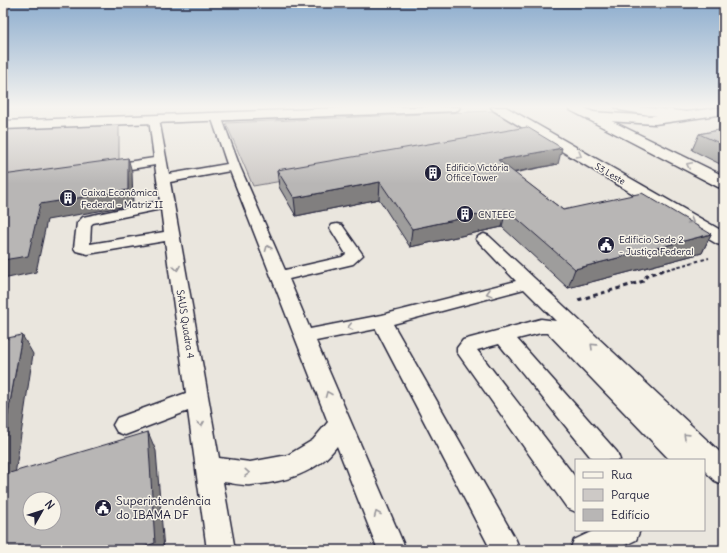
<svg xmlns="http://www.w3.org/2000/svg" width="727" height="553" font-family="Delius,sans-serif">
  <style>
    .green { fill: #cdc9c6; stroke: #787680 }
    .lines { fill: none; stroke-linecap: round; stroke-linejoin: round }
    .service-casing { stroke: #22223b; stroke-width: 3 }
    .tertiary-casing { stroke: #22223b; stroke-width: 3 }
    .secondary-casing { stroke: #22223b; stroke-width: 3 }
    .path-far1 { stroke: #22223b; stroke-width: 2; stroke-dasharray: 3.5 2.5; stroke-linecap: butt }
    .path { stroke: #22223b; stroke-width: 3; stroke-dasharray: 4.5 3.5; stroke-linecap: butt }
    .service { fill: #f7f3e8; fill-rule: evenodd }
    .tertiary { fill: #f7f3e8; fill-rule: evenodd }
    .secondary { fill: #f7f3e8; fill-rule: evenodd }
    .wall { fill: #9e9d9c; stroke: #22223b }
    .shaded-wall { fill: #817f7f; stroke: #22223b }
    .building { fill: #b8b6b5; stroke: #22223b; fill-rule: evenodd }
    .oneway { stroke: #97959a }
    .labels { text-anchor: middle; stroke-width: 3; stroke-linejoin: round; paint-order: stroke }
    .far-poi-label { font-size: 9px; fill: #22223b; stroke: #f7f3e8; text-anchor: start }
    .far-street-label { font-size: 9px; fill: #22223b; stroke: #f7f3e8 }
    .poi-label { font-size: 10px; fill: #22223b; stroke: #f7f3e8; text-anchor: start }
    .street-label { font-size: 10px; fill: #22223b; stroke: #f7f3e8 }
    .near-poi-label { font-size: 12px; fill: #22223b; stroke: #f7f3e8; text-anchor: start }
  </style>
  <rect width="100%" height="100%" fill="#eae6de"/>
  <filter id="ink" filterUnits="userSpaceOnUse"><feTurbulence type="fractalNoise" baseFrequency=".025" numOctaves="2"/><feDisplacementMap in="SourceGraphic" scale="8" xChannelSelector="R" yChannelSelector="G"/><feConvolveMatrix kernelMatrix="1 2 1 2 8 2 1 2 1" color-interpolation-filters="sRGB"/></filter>
  <g filter="url(#ink)">
    <g class="green">
      <polygon points="492,111 537,137 253,186 226,123"/>
      <polygon points="119,124 119,161 3,176 3,128"/>
    </g>
    <g class="lines">
      <defs>
        <g id="service">
          <path d="M615,107C625,106 688,110 692,114C684,123 633,112 620,110Z"/>
          <path d="M216,113L221,116L240,167L285,270L342,257L346,254L330,228L332,225L337,224L342,225L363,255L353,264L289,279L310,329L382,315L516,281L476,239L479,236L484,234L489,236L724,456V485L715,481L704,470V460H670L548,333H541L517,339L617,452L620,460H593L499,344L477,350L576,478V512L567,508L457,352V348L463,340L541,319L556,321L524,289L393,324L516,540L520,550H491L376,329L316,341L406,550H378L337,446C318,473 282,483 251,485C243,486 232,483 223,482L235,550H207L188,411L125,435L117,432L113,425L117,418L186,393L165,241L88,254L76,251L74,248L77,223L83,217L160,201L155,165L107,173L103,172L101,169L103,166L107,165L154,158L149,119L150,117H158L159,119L169,174L227,164L211,116ZM230,171L328,422L313,440L288,455L250,462L219,458L170,182ZM161,209L164,232L90,244L91,225L93,223Z"/>
          <polygon points="595,530 640,530 636,540 615,550 570,550 574,540"/>
        </g>
        <g id="tertiary">
          <polygon points="365,107 460,107 458,110 454,111 3,129 3,121"/>
          <polygon points="724,107 724,114 655,124 592,120 587,119 585,116 587,113 592,112 655,116"/>
        </g>
        <g id="secondary">
          <polygon points="491,107 506,107 724,232 724,246 717,244 493,110"/>
          <polygon points="568,107 583,107 724,176 724,188 718,187 570,110"/>
        </g>
      </defs>
      <use href="#service" class="service-casing"/>
      <use href="#tertiary" class="tertiary-casing"/>
      <use href="#secondary" class="secondary-casing"/>
      <polyline class="path-far1" points="661,271 709,258"/>
      <polyline class="path" points="578,300 644,281 647,275 664,270"/>
      <use href="#service" class="service"/>
      <use href="#tertiary" class="tertiary"/>
      <use href="#secondary" class="secondary"/>
    </g>
    <g class="wall">
      <polygon points="724,129 724,166 692,150 699,134"/>
      <polygon points="558,164 514,173 563,210 711,234 702,253 568,288 502,227 410,247 379,199 296,216 279,187 277,170"/>
    </g>
    <g class="shaded-wall">
      <polygon points="562,148 558,164 495,176 498,160"/>
      <polygon points="128,158 132,172 133,205 47,220 36,272 3,279 3,260 40,204"/>
      <polygon points="380,182 379,199 296,216 294,198"/>
      <polygon points="506,209 502,227 410,247 412,229"/>
      <polygon points="711,234 702,253 568,288 575,269"/>
      <polygon points="22,335 33,354 12,495 3,484 3,442"/>
      <polygon points="148,432 156,451 164,550 136,550"/>
    </g>
    <g class="building">
      <polygon points="527,127 562,148 498,160 563,210 642,193 711,234 575,269 506,209 412,229 380,182 294,198 277,170"/>
      <polygon points="724,129 724,145 699,134"/>
      <polygon points="128,158 128,190 40,204 28,256 3,260 3,175"/>
      <polygon points="22,335 3,442 3,339"/>
      <path d="M148,432L155,543L136,550H3V475ZM30,499H54V523H30Z"/>
    </g>
    <defs><path id="oneway-chevron" d="M-2-3.5L2.5 0L-2 3.5" fill="none" stroke-width="1.6" stroke-linecap="round" stroke-linejoin="round"/></defs>
    <g class="oneway">
      <use href="#oneway-chevron" transform="translate(579 155) rotate(30)"/>
      <use href="#oneway-chevron" transform="translate(689 165) rotate(-153)"/>
      <use href="#oneway-chevron" transform="translate(691 221) rotate(30)"/>
      <use href="#oneway-chevron" transform="translate(268 248) rotate(-112)"/>
      <use href="#oneway-chevron" transform="translate(177 268) rotate(81)"/>
      <use href="#oneway-chevron" transform="translate(489 293) rotate(165)"/>
      <use href="#oneway-chevron" transform="translate(350 327) rotate(168)"/>
      <use href="#oneway-chevron" transform="translate(593 346) rotate(-136)"/>
      <use href="#oneway-chevron" transform="translate(328 394) rotate(-112)"/>
      <use href="#oneway-chevron" transform="translate(201 424) rotate(81)"/>
      <use href="#oneway-chevron" transform="translate(686 436) rotate(-136)"/>
      <use href="#oneway-chevron" transform="translate(247 473) rotate(3)"/>
      <use href="#oneway-chevron" transform="translate(377 514) rotate(-112)"/>
    </g>
  </g>
  <linearGradient id="sky" x2="0" y2="1"><stop stop-color="#8dadce"/><stop offset="0.58" stop-color="#f6f4f0"/><stop offset="1" stop-color="#f6f4f0" stop-opacity="0"/></linearGradient>
  <rect width="727" height="184" fill="url(#sky)"/>
  <defs>
    <symbol id="building-disc" viewBox="-11 -11 22 22"><circle r="9.5" fill="#22223b" stroke="#f7f3e8"/><path d="M-4-6H4V6H1V3H-1V6H-4ZM-2.5-4.3h1.7v1.8h-1.7ZM.8-4.3h1.7v1.8H.8ZM-2.5-1h1.7V.8h-1.7ZM.8-1h1.7V.8H.8Z" fill="#fff"/></symbol>
    <symbol id="civic-disc" viewBox="-11 -11 22 22"><circle r="9.5" fill="#22223b" stroke="#f7f3e8"/><path d="M-.6-6.5H3V-4.5H.6V-3L4-1V1h2V6H-6V1h2V-1L-.6-3ZM-1.2 2.5V6h2.4V2.5Z" fill="#fff"/></symbol>
  </defs>
  <g fill-rule="evenodd">
    <use href="#building-disc" x="423" y="163" width="20" height="20"/>
    <use href="#building-disc" x="58" y="188" width="20" height="20"/>
    <use href="#building-disc" x="455" y="204" width="20" height="20"/>
    <use href="#civic-disc" x="596" y="235" width="20" height="20"/>
    <use href="#civic-disc" x="93" y="498" width="20" height="20"/>
  </g>
  <g class="labels">
    <g class="far-poi-label">
      <text x="446" y="171">Edifício Victória<tspan x="446" dy="10">Office Tower</tspan></text>
    </g>
    <g class="far-street-label">
      <text transform="translate(610 174) rotate(30)" y="3">S3 Leste</text>
    </g>
    <g class="poi-label">
      <text x="81" y="196">Caixa Econômica<tspan x="81" dy="12">Federal - Matriz II</tspan></text>
      <text x="478" y="218">CNTEEC</text>
      <text x="619" y="243">Edificio Sede 2<tspan x="619" dy="12">- Justiça Federal</tspan></text>
    </g>
    <g class="street-label">
      <text transform="translate(186 324) rotate(81)" y="4">SAUS Quadra 4</text>
    </g>
    <g class="near-poi-label">
      <text x="116" y="505">Superintendência<tspan x="116" dy="14">do IBAMA DF</tspan></text>
    </g>
  </g>
  <rect width="727" height="553" fill="none" stroke="#f7f3e8" stroke-width="16"/>
  <rect x="8" y="8" width="711" height="537" fill="none" stroke="#22223b" stroke-width="1.5" filter="url(#ink)"/>
  <rect x="575" y="459" width="130" height="72" fill="#f7f3e8" stroke="#a29fa3"/>
  <rect x="583" y="472" width="20" height="6" fill="#f7f3e8" stroke="#a29fa3"/>
  <text x="611" y="479" font-size="12" fill="#22223b">Rua</text>
  <rect x="583" y="489" width="20" height="12" fill="#cdc9c6" stroke="#a29fa3"/>
  <text x="611" y="499" font-size="12" fill="#22223b">Parque</text>
  <rect x="583" y="509" width="20" height="12" fill="#b8b6b5" stroke="#a29fa3"/>
  <text x="611" y="519" font-size="12" fill="#22223b">Edifício</text>
  <g transform="translate(42 511) rotate(51)"><circle r="19" fill="#f7f3e8" stroke="#a29fa3"/>
  <path d="M0-3L7 15L0 10L-7 15Z" fill="#22223b"/>
  <text y="-6" font-size="11" font-weight="bold" text-anchor="middle" fill="#22223b">N</text>
  </g>
</svg>
